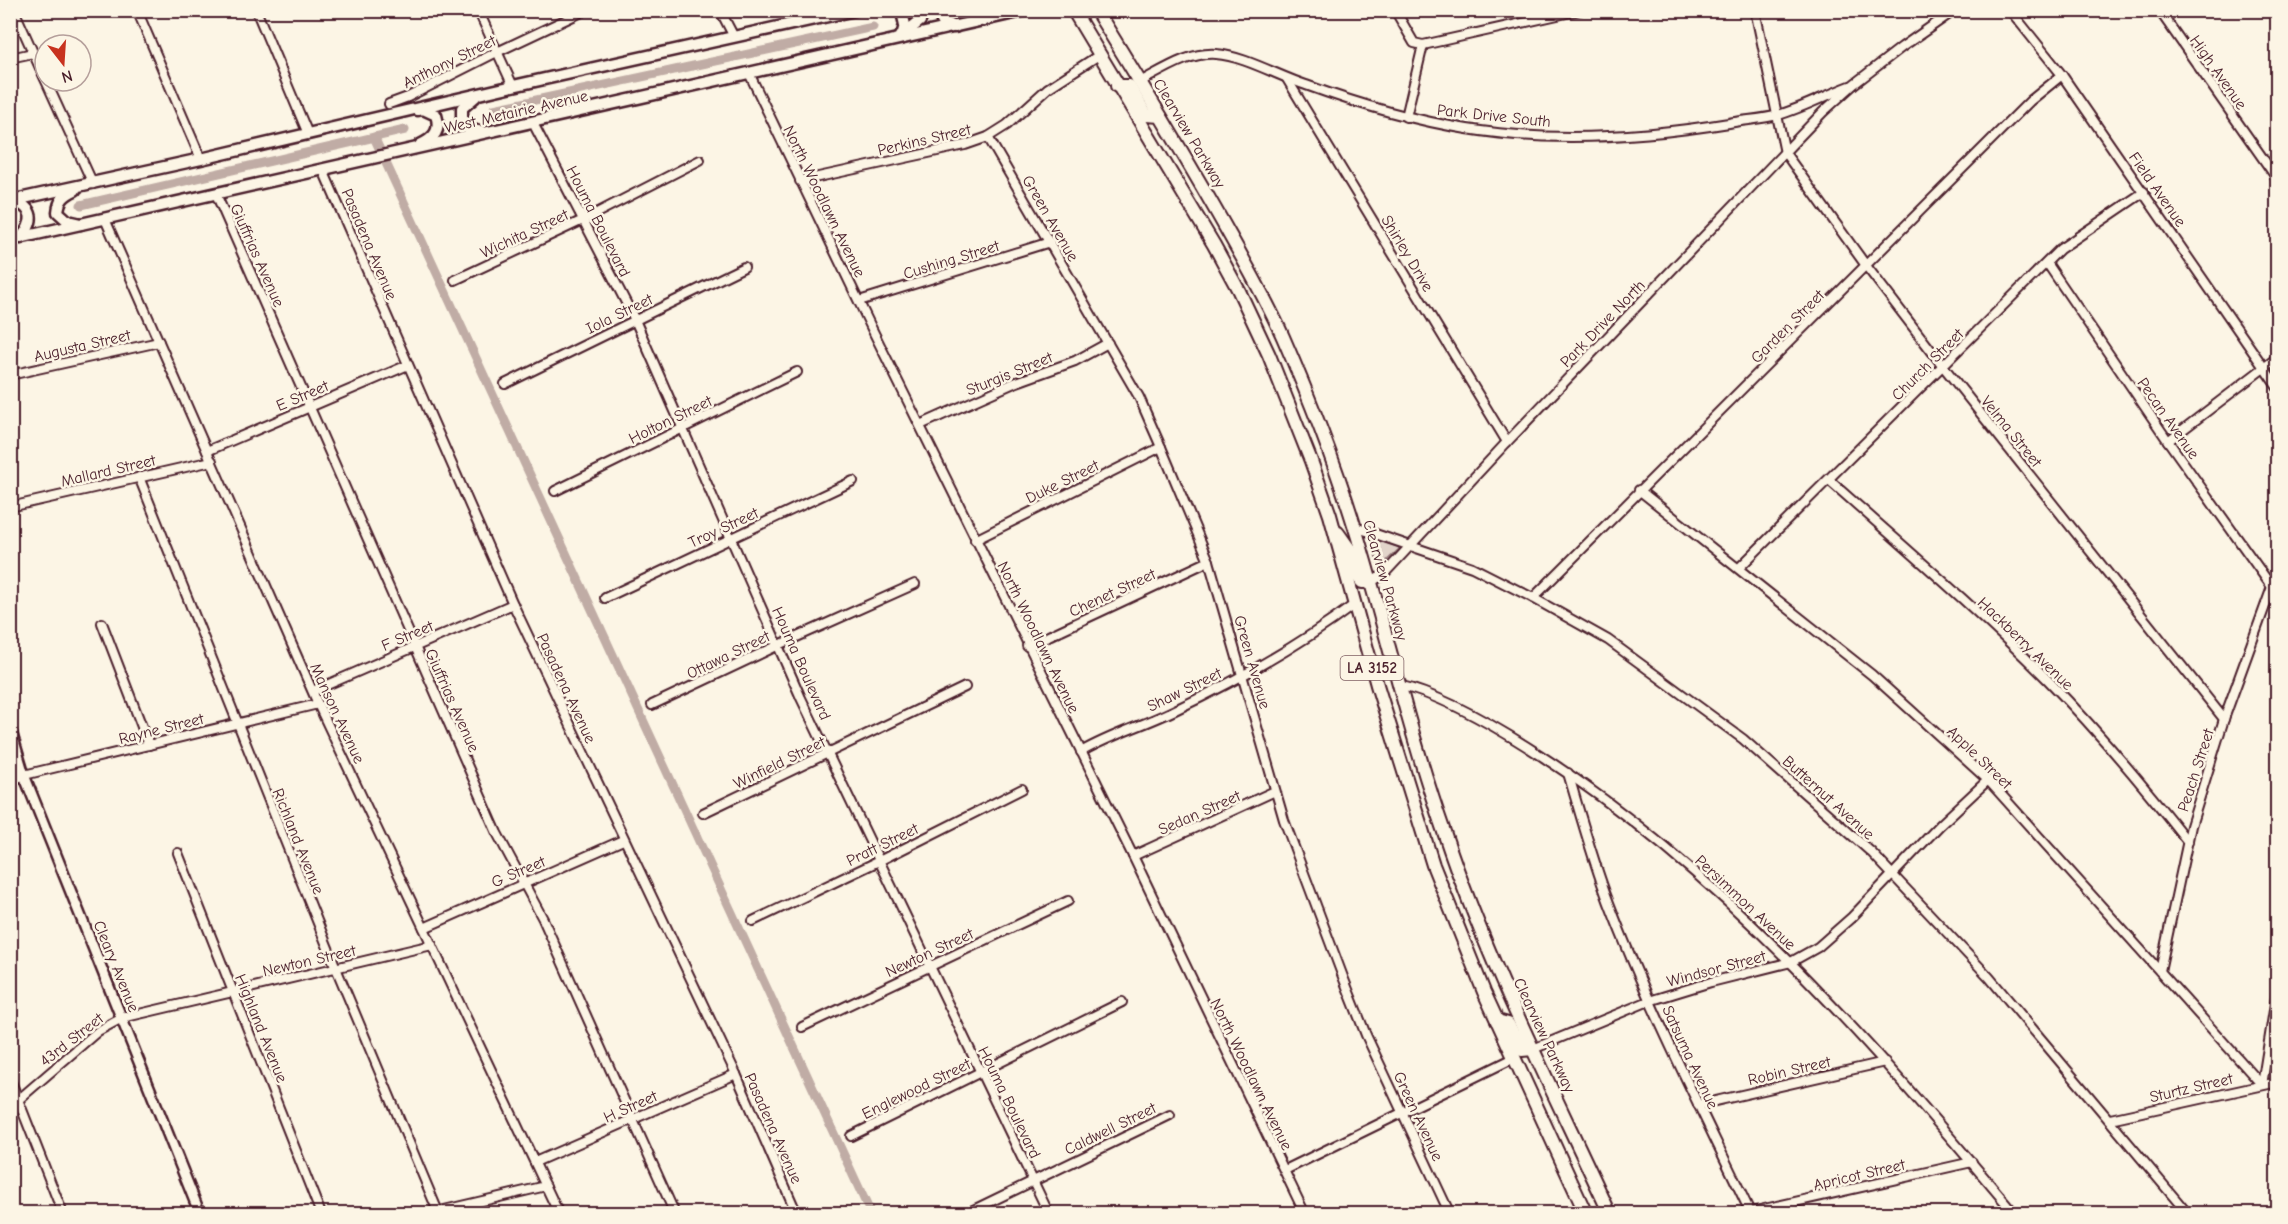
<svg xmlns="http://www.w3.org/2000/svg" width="2288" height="1224" font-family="'Comic Neue',sans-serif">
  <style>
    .grass { fill: #e2d5ca; stroke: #967a7a; stroke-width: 1.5 }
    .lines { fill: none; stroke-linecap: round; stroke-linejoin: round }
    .canal { stroke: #c0aca5; stroke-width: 9 }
    .minor-casing { stroke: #4a1f2b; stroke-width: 12 }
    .tertiary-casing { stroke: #4a1f2b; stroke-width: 14 }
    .secondary-casing { stroke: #4a1f2b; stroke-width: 15 }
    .trunk-casing { stroke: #4a1f2b; stroke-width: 16 }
    .minor { stroke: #fcf5e5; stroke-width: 8 }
    .tertiary { stroke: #fcf5e5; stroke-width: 9 }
    .secondary { stroke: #fcf5e5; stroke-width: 10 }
    .trunk { stroke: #fcf5e5; stroke-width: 12 }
    .labels { text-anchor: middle; stroke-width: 5; stroke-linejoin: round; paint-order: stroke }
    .shield { fill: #fcf5e5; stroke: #7f5f63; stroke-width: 1.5 }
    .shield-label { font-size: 15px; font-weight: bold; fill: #4a1f2b }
    .street-label { font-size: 16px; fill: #4a1f2b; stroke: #fcf5e5 }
  </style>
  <rect width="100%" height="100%" fill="#fcf5e5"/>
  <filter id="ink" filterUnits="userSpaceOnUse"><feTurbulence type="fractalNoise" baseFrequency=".0167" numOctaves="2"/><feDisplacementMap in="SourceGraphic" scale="12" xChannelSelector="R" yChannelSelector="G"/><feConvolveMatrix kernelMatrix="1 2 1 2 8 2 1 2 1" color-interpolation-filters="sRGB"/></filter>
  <g filter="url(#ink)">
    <polygon class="grass" points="1375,539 1398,547 1399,549 1379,568 1371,540"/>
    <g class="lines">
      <g class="canal">
        <polyline points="494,109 873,27"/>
        <polyline points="374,137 871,1214"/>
        <polyline points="81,205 405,130"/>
      </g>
      <defs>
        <g id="minor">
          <polyline points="14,10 45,79"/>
          <polyline points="137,10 201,159"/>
          <polyline points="256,10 308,134"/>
          <polyline points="478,10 513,86"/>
          <polyline points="720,10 734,37"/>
          <polyline points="1395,10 1414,43 1423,45 1580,10"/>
          <polyline points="1755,10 1785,153 1867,267 1943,366 2224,719"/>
          <polyline points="2010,10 2062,75 2278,388"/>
          <polyline points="2159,10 2278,180"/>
          <polyline points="10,58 33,53"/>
          <polyline points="749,73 872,329 1133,856 1305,1214"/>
          <polyline points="1287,79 1507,442"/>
          <polyline points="46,81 93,184"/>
          <path d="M1140,82C1163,70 1189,52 1216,54C1244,56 1278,76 1306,85C1358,104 1412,120 1467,129C1553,143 1644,137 1729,123C1745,120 1763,119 1778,115C1803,108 1826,95 1850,86"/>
          <polyline points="389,104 408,97 497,52 586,10"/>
          <polyline points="1406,117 1423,45"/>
          <polyline points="533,123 635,320 801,698 1049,1214"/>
          <polyline points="988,137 1139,397 1161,447 1209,561 1284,820 1343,977 1366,1035 1450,1214"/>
          <polyline points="323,170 513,604 736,1074 797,1214"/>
          <polyline points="800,181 965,145 988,137 1007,125 1048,88 1099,55"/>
          <polyline points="216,194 497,833 543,919 675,1214"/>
          <polyline points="105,219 318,704 559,1214"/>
          <polyline points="2047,263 2168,441 2272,587"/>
          <polyline points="455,280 583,220 700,160"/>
          <polyline points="859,301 1050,242"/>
          <polyline points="10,375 159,342"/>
          <polyline points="505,384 744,267"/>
          <polyline points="920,425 1014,383 1075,361 1108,343"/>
          <polyline points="2168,441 2278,357"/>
          <polyline points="207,451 408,365"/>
          <polyline points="139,477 336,968 439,1214"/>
          <path d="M1829,480C1902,545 1978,610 2048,680C2098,731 2144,786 2188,842"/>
          <polyline points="1639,490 1872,675 1988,780 2262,1085"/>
          <polyline points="555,491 797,372"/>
          <polyline points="10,507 212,461"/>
          <polyline points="1355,527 1472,567 1533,598 1608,640 1743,739 1872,853 1989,977 2188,1214"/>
          <polyline points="975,540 1161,447"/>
          <polyline points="1739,568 2060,249 2144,192"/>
          <polyline points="1371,582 1383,575 1507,442 1823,112 1854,84 1902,47 1955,10"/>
          <polyline points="605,598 853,481"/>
          <polyline points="1533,598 2030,101 2062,75"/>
          <polyline points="102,623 149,745"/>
          <polyline points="1027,646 1209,561"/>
          <path d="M1398,685C1444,695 1500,729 1540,755C1727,876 1873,1045 2015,1214"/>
          <polyline points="313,691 513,604"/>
          <polyline points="652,705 779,645 915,584"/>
          <path d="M1081,752C1110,735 1142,726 1173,711C1236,681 1299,646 1355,604"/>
          <path d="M1568,773C1581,817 1593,861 1609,903C1650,1010 1702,1111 1751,1214"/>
          <polyline points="10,781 24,775 318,704"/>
          <polyline points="703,813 965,687"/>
          <polyline points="178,853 321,1214"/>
          <polyline points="1133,856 1275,791"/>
          <polyline points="753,921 881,860 1022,789"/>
          <polyline points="424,928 623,840"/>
          <polyline points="2160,971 2191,826 2224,719 2272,587"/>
          <polyline points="802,1027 1068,901"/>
          <polyline points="1533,1049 1649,1001 1711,982 1791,962 1818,947 1852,917 1940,825 1988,780"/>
          <polyline points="10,1079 63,1214"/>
          <polyline points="2262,1085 2278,985"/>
          <polyline points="1698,1105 1885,1062"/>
          <polyline points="10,1107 98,1031 122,1018 432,945"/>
          <polyline points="2110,1119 2278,1082"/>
          <polyline points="851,1136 1122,1002"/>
          <polyline points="535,1162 736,1074"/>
          <polyline points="1285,1170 1514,1058"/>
          <polyline points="1751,1212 1972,1162"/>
          <polyline points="427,1214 546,1186"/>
          <polyline points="965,1214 1170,1115"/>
        </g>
        <polyline id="tertiary" points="10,728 24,775 200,1214"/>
        <g id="secondary">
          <polyline points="899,10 902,12 905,25 902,36"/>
          <polyline points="938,10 942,21 955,27"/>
          <polyline points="901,36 920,21 924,10"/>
          <polyline points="475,97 462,108 462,121 470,131 481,131"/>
          <path d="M418,110L423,109L436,115C441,130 435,138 420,145"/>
          <path d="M75,190C64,195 59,200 58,212L68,221L81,224"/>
          <path d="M13,200C35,209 35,221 21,238"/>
          <polyline points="10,201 201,159 513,86 855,10"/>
          <polyline points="10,240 1027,10"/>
        </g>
        <g id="trunk">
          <polyline points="1073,10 1214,245 1239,291 1269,355 1311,461 1330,515 1377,685 1433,865 1484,992 1586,1214"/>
          <path d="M1096,10C1141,83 1186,157 1228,232C1247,266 1267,301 1283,337C1310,399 1335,463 1355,528C1386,629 1409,732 1444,832C1488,964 1552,1088 1610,1214"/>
          <polyline points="983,20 1000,10"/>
          <polyline points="1117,86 1129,86 1146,115 1160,116"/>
          <polyline points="1338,533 1350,550 1359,578 1362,582 1371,582"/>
          <polyline points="1497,1021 1508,1024 1522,1050 1533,1049"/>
        </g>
      </defs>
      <use href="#minor" class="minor-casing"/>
      <use href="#tertiary" class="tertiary-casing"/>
      <use href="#secondary" class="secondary-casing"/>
      <use href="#trunk" class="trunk-casing"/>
      <use href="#minor" class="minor"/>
      <use href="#tertiary" class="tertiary"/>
      <use href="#secondary" class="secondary"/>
      <use href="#trunk" class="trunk"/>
    </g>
  </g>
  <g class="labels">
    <rect class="shield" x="1340.5" y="656" width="63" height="24" rx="4.5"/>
    <g class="shield-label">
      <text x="1372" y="673">LA 3152</text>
    </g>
    <g class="street-label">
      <text transform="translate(449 61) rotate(-26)" y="6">Anthony Street</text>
      <text transform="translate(2219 72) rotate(55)" y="6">High Avenue</text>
      <text transform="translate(516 111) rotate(-13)" y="6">West Metairie Avenue</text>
      <text transform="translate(1494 115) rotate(6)" y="6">Park Drive South</text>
      <text transform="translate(1190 133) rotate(59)" y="6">Clearview Parkway</text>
      <text transform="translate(924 139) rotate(-13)" y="6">Perkins Street</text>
      <text transform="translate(2158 189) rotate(55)" y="6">Field Avenue</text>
      <text transform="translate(825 201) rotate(64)" y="6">North Woodlawn Avenue</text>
      <text transform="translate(1051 218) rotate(60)" y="6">Green Avenue</text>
      <text transform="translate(599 221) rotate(63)" y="6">Houma Boulevard</text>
      <text transform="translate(524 233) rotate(-25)" y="6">Wichita Street</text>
      <text transform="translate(370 244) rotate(67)" y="6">Pasadena Avenue</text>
      <text transform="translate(1408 253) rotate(59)" y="6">Shirley Drive</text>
      <text transform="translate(258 255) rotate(66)" y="6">Giuffrias Avenue</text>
      <text transform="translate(951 259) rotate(-17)" y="6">Cushing Street</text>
      <text transform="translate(619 313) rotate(-26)" y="6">Iola Street</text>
      <text transform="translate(1602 323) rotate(-46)" y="6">Park Drive North</text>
      <text transform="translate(1787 326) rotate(-45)" y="6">Garden Street</text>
      <text transform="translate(82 345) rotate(-13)" y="6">Augusta Street</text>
      <text transform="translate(1927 364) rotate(-45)" y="6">Church Street</text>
      <text transform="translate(1009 373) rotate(-22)" y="6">Sturgis Street</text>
      <text transform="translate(302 395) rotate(-23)" y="6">E Street</text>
      <text transform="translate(2169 418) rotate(55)" y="6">Pecan Avenue</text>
      <text transform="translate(670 419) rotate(-26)" y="6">Holton Street</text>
      <text transform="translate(2012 431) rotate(51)" y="6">Velma Street</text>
      <text transform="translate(108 470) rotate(-13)" y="6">Mallard Street</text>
      <text transform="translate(1062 481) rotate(-26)" y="6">Duke Street</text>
      <text transform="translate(723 527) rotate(-25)" y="6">Troy Street</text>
      <text transform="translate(1386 580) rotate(74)" y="6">Clearview Parkway</text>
      <text transform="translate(1112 592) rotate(-25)" y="6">Chenet Street</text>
      <text transform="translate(407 635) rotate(-23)" y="6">F Street</text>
      <text transform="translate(1039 637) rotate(64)" y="6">North Woodlawn Avenue</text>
      <text transform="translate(2026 643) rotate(44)" y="6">Hackberry Avenue</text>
      <text transform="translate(728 654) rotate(-26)" y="6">Ottawa Street</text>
      <text transform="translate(1253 662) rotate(74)" y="6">Green Avenue</text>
      <text transform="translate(802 663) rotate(66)" y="6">Houma Boulevard</text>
      <text transform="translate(567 688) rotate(65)" y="6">Pasadena Avenue</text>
      <text transform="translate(1184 689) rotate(-26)" y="6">Shaw Street</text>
      <text transform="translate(453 700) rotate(66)" y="6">Giuffrias Avenue</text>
      <text transform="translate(338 713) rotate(65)" y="6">Manson Avenue</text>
      <text transform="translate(161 728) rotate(-14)" y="6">Rayne Street</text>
      <text transform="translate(1980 757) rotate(44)" y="6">Apple Street</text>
      <text transform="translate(779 762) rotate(-26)" y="6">Winfield Street</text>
      <text transform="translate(2195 770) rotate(-72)" y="6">Peach Street</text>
      <text transform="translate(1829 797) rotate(42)" y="6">Butternut Avenue</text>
      <text transform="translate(1199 812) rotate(-24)" y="6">Sedan Street</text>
      <text transform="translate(299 841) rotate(68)" y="6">Richland Avenue</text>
      <text transform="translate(882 844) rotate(-26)" y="6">Pratt Street</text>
      <text transform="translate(518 871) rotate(-23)" y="6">G Street</text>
      <text transform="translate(1746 902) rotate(43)" y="6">Persimmon Avenue</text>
      <text transform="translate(929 952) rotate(-25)" y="6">Newton Street</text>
      <text transform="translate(309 960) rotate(-13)" y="6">Newton Street</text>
      <text transform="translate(117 966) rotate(68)" y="6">Cleary Avenue</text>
      <text transform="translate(1716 968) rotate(-15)" y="6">Windsor Street</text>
      <text transform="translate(262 1028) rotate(68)" y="6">Highland Avenue</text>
      <text transform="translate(1545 1035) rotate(65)" y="6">Clearview Parkway</text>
      <text transform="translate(71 1039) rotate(-38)" y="6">43rd Street</text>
      <text transform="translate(1691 1057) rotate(65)" y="6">Satsuma Avenue</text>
      <text transform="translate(1789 1070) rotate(-13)" y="6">Robin Street</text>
      <text transform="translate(1252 1074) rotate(64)" y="6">North Woodlawn Avenue</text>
      <text transform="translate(2191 1087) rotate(-13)" y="6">Sturtz Street</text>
      <text transform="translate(916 1088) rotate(-26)" y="6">Englewood Street</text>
      <text transform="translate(1010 1102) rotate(64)" y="6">Houma Boulevard</text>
      <text transform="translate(630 1106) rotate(-24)" y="6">H Street</text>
      <text transform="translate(1419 1116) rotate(65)" y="6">Green Avenue</text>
      <text transform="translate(774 1128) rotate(66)" y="6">Pasadena Avenue</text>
      <text transform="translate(1110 1128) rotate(-26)" y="6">Caldwell Street</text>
      <text transform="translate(1859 1174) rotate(-13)" y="6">Apricot Street</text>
    </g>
  </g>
  <rect width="2288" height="1224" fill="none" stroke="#fcf5e5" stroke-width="36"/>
  <rect x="18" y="18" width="2252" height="1188" fill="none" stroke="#4a1f2b" stroke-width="2" filter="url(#ink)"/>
  <g transform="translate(63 63) rotate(163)"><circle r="28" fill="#fcf5e5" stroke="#b59f9b" stroke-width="1.5"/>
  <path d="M0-4.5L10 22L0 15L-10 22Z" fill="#c8321e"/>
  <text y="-9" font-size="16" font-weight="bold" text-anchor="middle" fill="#4a1f2b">N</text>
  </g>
</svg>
